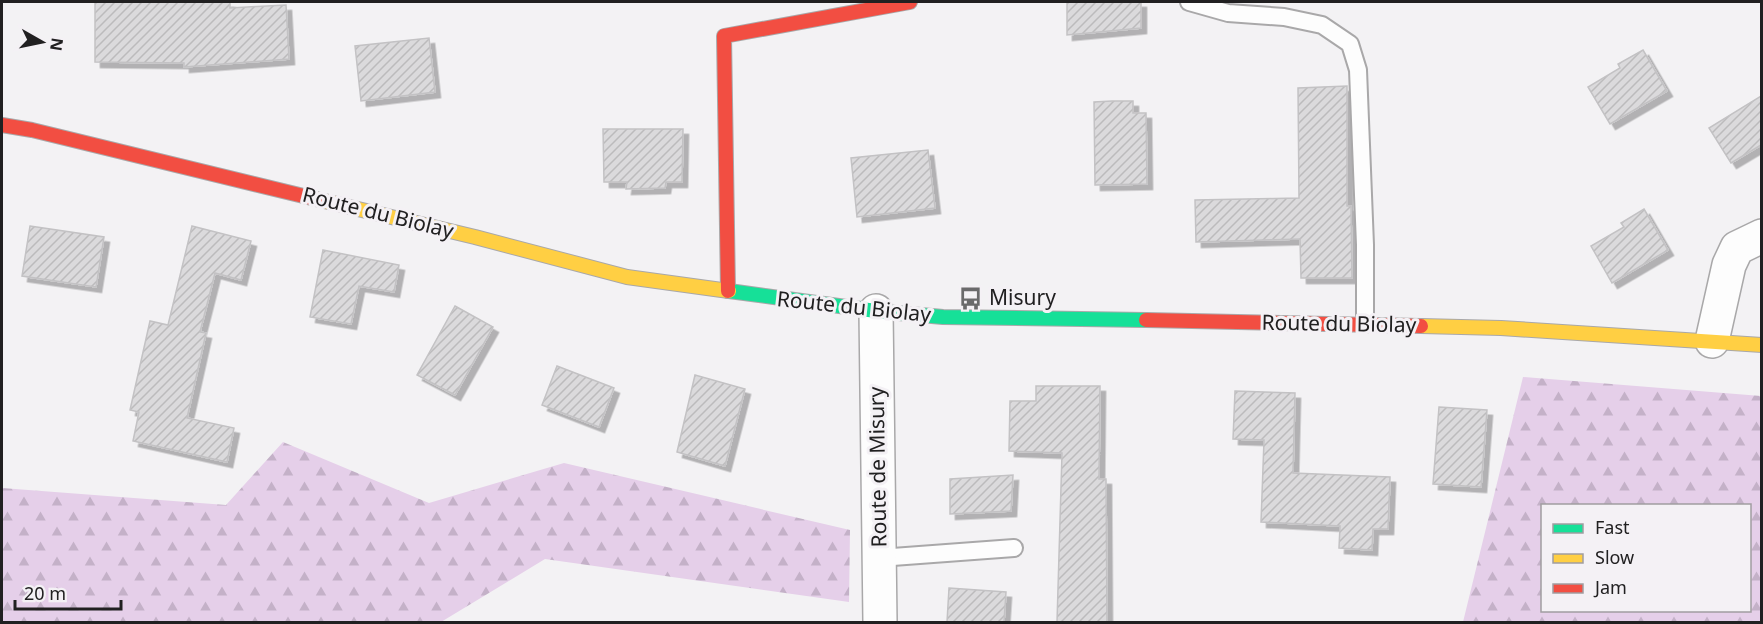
<svg xmlns="http://www.w3.org/2000/svg" width="1763" height="624" font-family="'Noto Sans',sans-serif">
  <style>
    .forest { fill: url(#forest-firs); fill-rule: evenodd }
    .building { fill: url(#building-hatch); stroke: #c3c2c4; stroke-width: 1.5; filter: url(#shadow) }
    .lines { fill: none; stroke-linecap: round; stroke-linejoin: round }
    .lane-casing { stroke: #a9a8a9; stroke-width: 20 }
    .street-casing { stroke: #a9a8a9; stroke-width: 36 }
    .fast-casing { stroke: #a9a8a9; stroke-width: 16 }
    .slow-casing { stroke: #a9a8a9; stroke-width: 16 }
    .jam-casing { stroke: #a9a8a9; stroke-width: 16 }
    .lane { stroke: #fdfdfd; stroke-width: 16 }
    .street { stroke: #fdfdfd; stroke-width: 33 }
    .fast { stroke: #16e098; stroke-width: 14 }
    .slow { stroke: #ffcf43; stroke-width: 14 }
    .jam { stroke: #f24e42; stroke-width: 14 }
    .labels { text-anchor: middle; stroke-width: 6; stroke-linejoin: round; paint-order: stroke }
    .street-label { font-size: 21px; fill: #212021; stroke: #f4f1f5 }
    .poi-label { font-size: 21px; fill: #212021; stroke: #f4f1f5; text-anchor: start }
  </style>
  <defs>
    <pattern id="forest-firs" width="22" height="20" patternUnits="userSpaceOnUse" patternTransform="scale(1.5)"><rect width="22" height="20" fill="#e5cfe9"/><path d="M5 1l3.5 6h-7zM16 11l3.5 6h-7z" fill="#c4b1c8"/></pattern>
    <pattern id="building-hatch" width="6" height="6" patternUnits="userSpaceOnUse" patternTransform="scale(1.5)"><rect width="6" height="6" fill="#dbdadc"/><path d="M-1 1l2-2M0 6l6-6M5 7l2-2" fill="none" stroke="#bcbbbc"/></pattern>
    <filter id="shadow"><feDropShadow dx="5.5" dy="5.5" stdDeviation="0" flood-color="#0004"/></filter>
  </defs>
  <rect width="100%" height="100%" fill="#f3f2f4"/>
  <g class="forest">
    <path d="M1523,377L1761,396V622H1463ZM1542,506H1750V610H1542Z"/>
    <polygon points="283,442 429,503 564,463 850,530 849,602 545,559 441,622 2,622 2,488 226,505"/>
  </g>
  <g class="building">
    <polygon points="95,2 230,2 230,8 286,5 289,59 184,67 184,63 95,62"/>
    <polygon points="1067,2 1141,2 1141,28 1067,35"/>
    <polygon points="429,38 435,92 361,101 355,46"/>
    <polygon points="1643,50 1667,91 1610,124 1588,87 1620,68 1618,64"/>
    <polygon points="1347,86 1347,206 1351,206 1352,278 1301,278 1300,239 1196,242 1195,200 1299,198 1298,88"/>
    <polygon points="1761,96 1761,145 1731,163 1709,128"/>
    <polygon points="1112,101 1133,101 1133,113 1146,113 1147,184 1095,185 1094,102"/>
    <polygon points="603,129 683,129 682,182 666,182 665,188 626,189 627,182 604,182"/>
    <polygon points="928,150 935,208 857,217 851,158"/>
    <polygon points="1644,209 1668,250 1612,283 1591,246 1624,227 1621,223"/>
    <polygon points="30,226 104,237 96,287 22,276"/>
    <polygon points="192,226 251,241 241,280 215,273 200,332 206,333 187,418 234,428 227,462 133,441 139,412 130,410 150,321 168,325"/>
    <polygon points="323,250 399,265 394,292 359,286 351,324 310,317"/>
    <polygon points="455,306 493,327 455,395 417,375"/>
    <polygon points="557,366 614,388 599,427 542,405"/>
    <polygon points="695,375 745,389 725,466 677,452"/>
    <polygon points="1036,386 1100,386 1099,479 1106,479 1107,622 1057,622 1062,453 1009,451 1010,401 1036,401"/>
    <polygon points="1235,391 1295,393 1293,473 1390,477 1388,529 1373,529 1372,550 1339,548 1340,526 1261,522 1264,440 1233,439"/>
    <polygon points="1439,407 1487,410 1481,487 1433,484"/>
    <polygon points="1013,475 1011,511 950,514 950,479"/>
    <polygon points="949,588 1006,592 1004,622 947,622"/>
  </g>
  <g class="lines">
    <defs>
      <g id="lane">
        <polyline points="1189,2 1228,13 1284,17 1322,25 1350,44 1358,70 1365,245 1365,324"/>
        <polyline points="879,558 1014,548"/>
      </g>
      <g id="street">
        <polyline points="876,311 880,622"/>
        <polyline points="1712,341 1729,265 1737,248 1762,236"/>
      </g>
      <polyline id="fast" points="729,291 876,311 943,317 1146,320"/>
      <g id="slow">
        <polyline points="316,199 475,237 627,277 729,291"/>
        <polyline points="1421,326 1501,328 1762,345"/>
      </g>
      <g id="jam">
        <polyline points="2,125 32,130 316,199"/>
        <polyline points="728,291 724,36 910,2"/>
        <polyline points="1146,320 1421,326"/>
      </g>
    </defs>
    <use href="#lane" class="lane-casing"/>
    <use href="#street" class="street-casing"/>
    <use href="#fast" class="fast-casing"/>
    <use href="#slow" class="slow-casing"/>
    <use href="#jam" class="jam-casing"/>
    <use href="#lane" class="lane"/>
    <use href="#street" class="street"/>
    <use href="#fast" class="fast"/>
    <use href="#slow" class="slow"/>
    <use href="#jam" class="jam"/>
  </g>
  <defs>
    <symbol id="bus-bare" viewBox="-9 -9 18 18"><path d="M-5-6H5V4H4V6H2V4H-2V6H-4V4H-5ZM-3.5-4V0h7V-4ZM-3.5 1.2v1.5H-2V1.2ZM2 1.2v1.5H3.5V1.2Z" fill="#6a6a6b" stroke="#f4f1f5" stroke-width="2.5" paint-order="stroke"/></symbol>
  </defs>
  <g fill-rule="evenodd">
    <use href="#bus-bare" x="954" y="282" width="33" height="33"/>
  </g>
  <g class="labels">
    <g class="street-label">
      <text transform="translate(378 213) rotate(14)" y="7">Route du Biolay</text>
      <text transform="translate(854 307) rotate(6)" y="7">Route du Biolay</text>
      <text transform="translate(1339 324) rotate(1)" y="7">Route du Biolay</text>
      <text transform="translate(878 467) rotate(-91)" y="7">Route de Misury</text>
    </g>
    <g class="poi-label">
      <text x="989" y="305">Misury</text>
    </g>
  </g>
  <rect width="1763" height="624" fill="none" stroke="#212021" stroke-width="6"/>
  <rect x="1541" y="504" width="210" height="108" fill="#f4f1f5" stroke="#a09da0" stroke-width="1.5"/>
  <rect x="1553" y="524" width="30" height="9" fill="#16e098" stroke="#a09da0" stroke-width="1.5"/>
  <text x="1595" y="534" font-size="18" fill="#212021">Fast</text>
  <rect x="1553" y="554" width="30" height="9" fill="#ffcf43" stroke="#a09da0" stroke-width="1.5"/>
  <text x="1595" y="564" font-size="18" fill="#212021">Slow</text>
  <rect x="1553" y="584" width="30" height="9" fill="#f24e42" stroke="#a09da0" stroke-width="1.5"/>
  <text x="1595" y="594" font-size="18" fill="#212021">Jam</text>
  <g transform="translate(42 42) rotate(99)" stroke="#f4f1f5" stroke-width="4.5" paint-order="stroke">
  <path d="M0-4.5L10 22L0 15L-10 22Z" fill="#212021"/>
  <text y="-9" font-size="16" font-weight="bold" text-anchor="middle" fill="#212021">N</text>
  </g>
  <path d="M15 600v9h106v-9" fill="none" stroke="#212021" stroke-width="3"/>
  <text x="24" y="600" font-size="18" fill="#212021" stroke="#f4f1f5" stroke-width="4.5" paint-order="stroke">20 m</text>
</svg>
